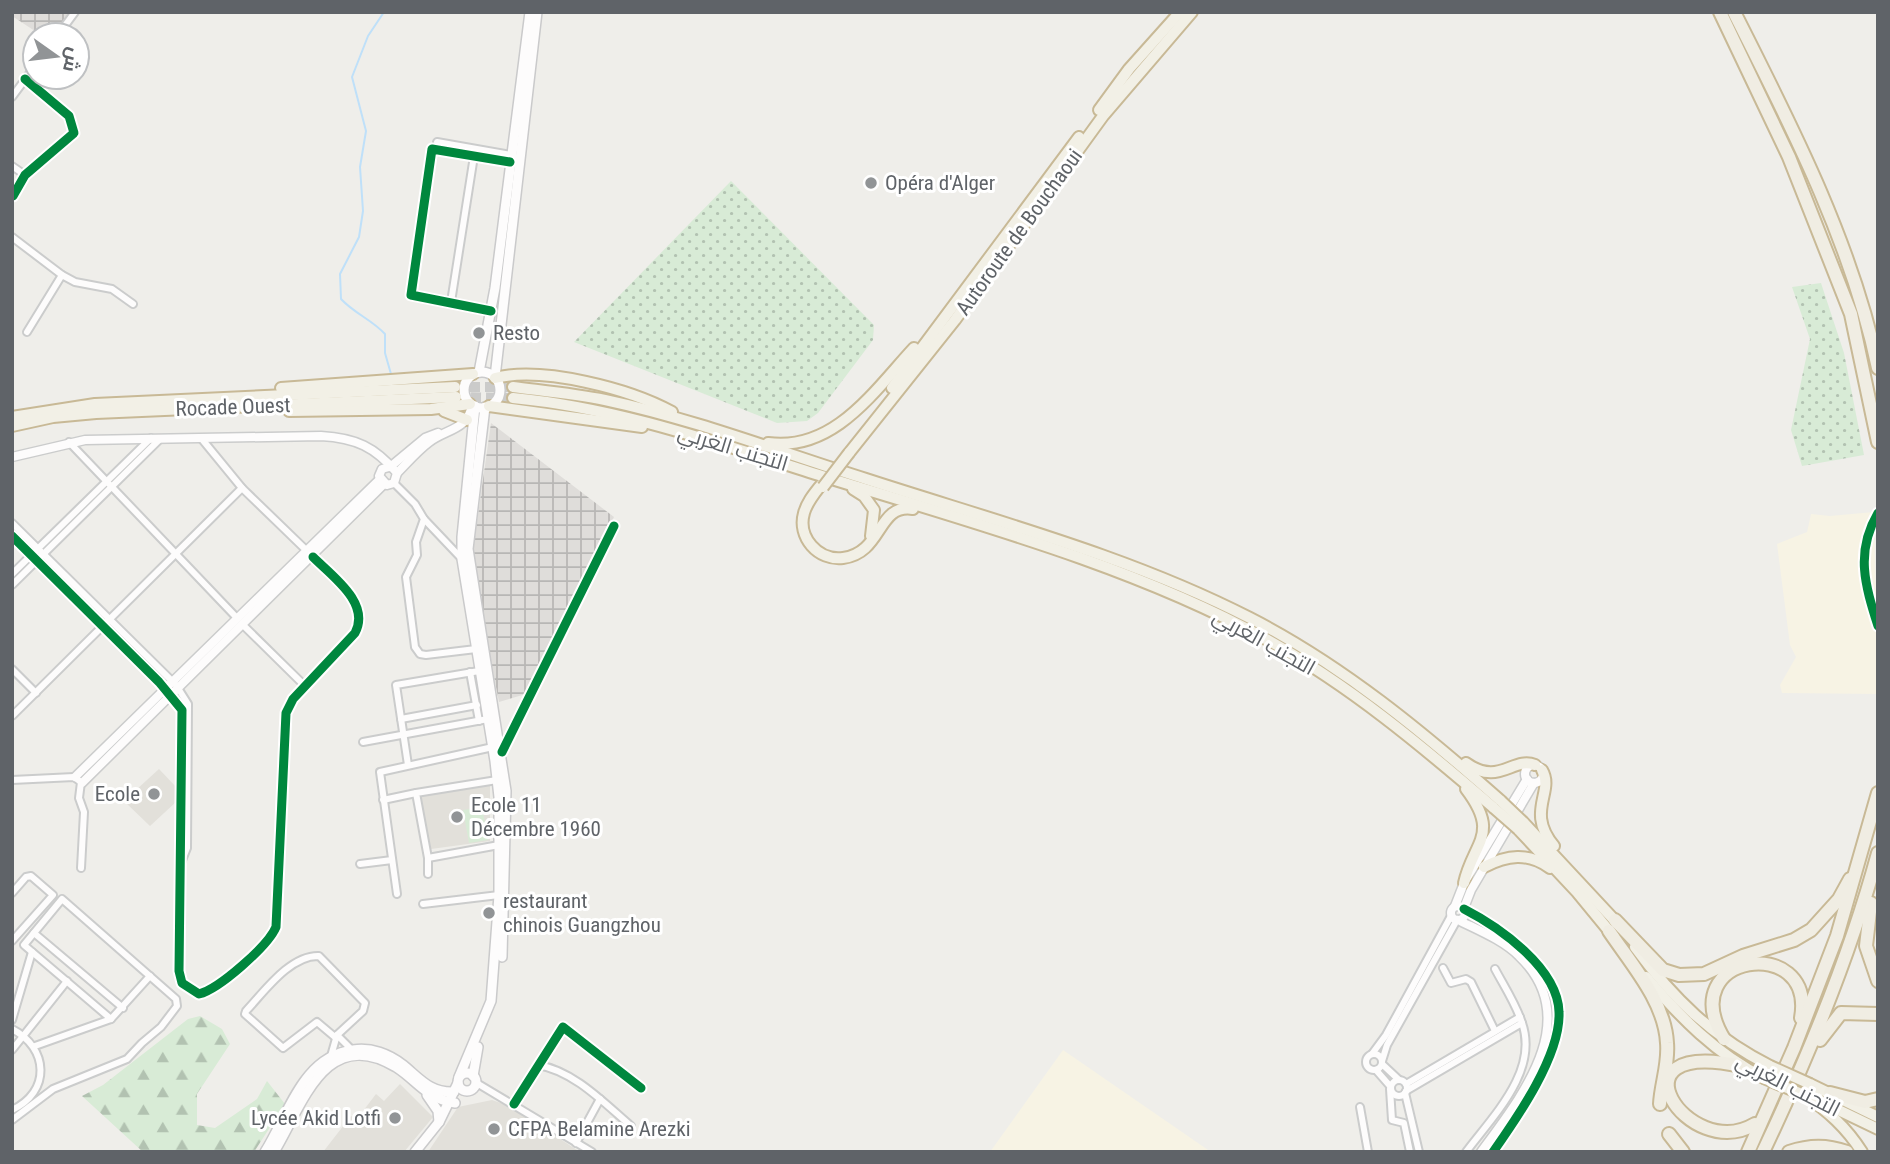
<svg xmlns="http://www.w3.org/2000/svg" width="1890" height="1164" font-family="'Roboto Condensed',Cairo,sans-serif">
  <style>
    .commercial { fill: #f7f3e4 }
    .industrial { fill: url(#industrial-grid) }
    .education { fill: #e2e0da }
    .grass { fill: url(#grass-dots) }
    .forest { fill: url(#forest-firs) }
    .pitch { fill: #d8ebd6 }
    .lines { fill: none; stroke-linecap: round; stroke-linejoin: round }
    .stream { stroke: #bfe0f9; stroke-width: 2 }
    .trunk-tunnel { stroke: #cbcbca; stroke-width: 10; stroke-dasharray: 10 5; stroke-linecap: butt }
    .minor-casing { stroke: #cbcccc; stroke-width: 10 }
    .tertiary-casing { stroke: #cbcccc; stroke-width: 11 }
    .secondary-casing { stroke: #cacacb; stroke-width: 12 }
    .trunk-casing { stroke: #c8b996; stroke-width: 14 }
    .motorway-casing { stroke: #c8b996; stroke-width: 16 }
    .minor { stroke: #fdfcfc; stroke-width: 6 }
    .tertiary { stroke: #fdfcfc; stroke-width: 8 }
    .secondary { stroke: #fdfcfc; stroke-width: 9 }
    .trunk { stroke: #f2f0e6; stroke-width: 10 }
    .motorway { stroke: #f0ede3; stroke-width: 12 }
    .trunk-bridge-casing { stroke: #c8b996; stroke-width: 14; stroke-linecap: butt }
    .trunk-bridge { stroke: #f2f0e6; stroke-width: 10 }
    .cycleway-casing { stroke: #fff; stroke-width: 13 }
    .cycleway { stroke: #00873e; stroke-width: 9 }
    .poi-dot { fill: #919496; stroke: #fff; stroke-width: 2.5 }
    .labels { text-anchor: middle; stroke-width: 6; stroke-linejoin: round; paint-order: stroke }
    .poi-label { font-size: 21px; fill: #5f6368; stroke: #fff; text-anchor: start }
    .street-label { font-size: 21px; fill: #5f6368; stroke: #fff }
  </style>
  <defs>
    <pattern id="industrial-grid" width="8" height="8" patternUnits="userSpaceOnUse" patternTransform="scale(1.75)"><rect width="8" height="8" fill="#dfddda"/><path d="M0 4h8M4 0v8" fill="none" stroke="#b8b7b5"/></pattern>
    <pattern id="grass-dots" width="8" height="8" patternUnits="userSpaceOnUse" patternTransform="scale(1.75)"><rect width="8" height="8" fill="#d8ebd6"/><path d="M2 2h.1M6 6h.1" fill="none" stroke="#b2c2b1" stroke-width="1.8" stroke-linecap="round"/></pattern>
    <pattern id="forest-firs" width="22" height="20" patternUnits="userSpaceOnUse" patternTransform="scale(1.75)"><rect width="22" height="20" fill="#d8ebd6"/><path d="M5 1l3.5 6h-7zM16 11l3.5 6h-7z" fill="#b2c2b1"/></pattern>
  </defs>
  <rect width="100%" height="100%" fill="#efeeea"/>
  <g class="commercial">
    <polygon points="1874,512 1878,694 1782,693 1780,685 1796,657 1790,645 1777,544 1807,532 1811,514 1830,516"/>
    <polygon points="1063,1050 1211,1152 990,1152"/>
  </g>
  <g class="industrial">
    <polygon points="12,12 73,12 56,35 41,35 12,16"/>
    <polygon points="491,423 614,517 526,694 499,702 477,591 473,550"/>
  </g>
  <g class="education">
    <polygon points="159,769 176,787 177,801 150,826 124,801"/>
    <polygon points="490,784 490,841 431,849 419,793"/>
    <polygon points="400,1084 433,1117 404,1152 323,1152 351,1116 357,1119 376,1094 384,1101"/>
    <polygon points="492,1100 509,1106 577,1150 428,1152 458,1107"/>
  </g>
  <g class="grass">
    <polygon points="731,181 874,325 873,340 818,413 807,421 777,423 574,342"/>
    <polygon points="1821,283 1844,353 1864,455 1802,466 1791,430 1810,339 1792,287"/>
  </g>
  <polygon class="forest" points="200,1016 222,1029 230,1044 197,1094 197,1125 215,1128 257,1099 267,1081 285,1104 254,1152 143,1152 82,1096 103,1085 188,1019"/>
  <polygon class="pitch" points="482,807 488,840 469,843 463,810"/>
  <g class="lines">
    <path class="stream" d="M384,12L368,36L352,77L366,131L360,167L363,211L359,237L340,274L341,299C355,314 371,319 385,334V353L391,374"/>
    <g class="trunk-tunnel">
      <polyline points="455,387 513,387"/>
      <polyline points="456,397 513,398"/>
    </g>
    <defs>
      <g id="minor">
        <polyline points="58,35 75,12"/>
        <polyline points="12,97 35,66"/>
        <polyline points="437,142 511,155"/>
        <polyline points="12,166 25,175"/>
        <polyline points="13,196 25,175 74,133 69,116 25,79"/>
        <polyline points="12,237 62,275 75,282 112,289 133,304"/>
        <polyline points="451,302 474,156"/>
        <polyline points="491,311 411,295 432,149 510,162"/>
        <polyline points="27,332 62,275"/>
        <polyline points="201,438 242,488 305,549"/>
        <polyline points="69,442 236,617"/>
        <polyline points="394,483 415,504 424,519 416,542 417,555 406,577 415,647 420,654 426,655 476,649"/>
        <path d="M1878,513C1855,552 1865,585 1878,626"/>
        <polyline points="424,519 462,559"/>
        <polyline points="12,523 176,685 188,704 187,848 181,863"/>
        <path d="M12,536L159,682L182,710L179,971L182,983L199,994C219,989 268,946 276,927L286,713L293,699L355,633C371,603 332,576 313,557"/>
        <polyline points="12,574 151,438"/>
        <polyline points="12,585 160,439"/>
        <polyline points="244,626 305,686"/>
        <polyline points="12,669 36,693"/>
        <polyline points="470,672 479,721"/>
        <polyline points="12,716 242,488"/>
        <polyline points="401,719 477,705"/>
        <polyline points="363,742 488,719"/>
        <polyline points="502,752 614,526"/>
        <polyline points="408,765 396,685 479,671"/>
        <polyline points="12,780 74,777 81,782 79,798 84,812 81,868"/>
        <polyline points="497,780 416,793 428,858 499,845"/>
        <polyline points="383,800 416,793"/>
        <polyline points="428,858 428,874"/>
        <polyline points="360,864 392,860"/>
        <polyline points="12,893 26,877 31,876 53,895 12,941"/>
        <polyline points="397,894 380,772 493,747"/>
        <polyline points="423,904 499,895"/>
        <polyline points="34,933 123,1008"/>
        <polyline points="1443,968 1451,983 1466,979 1471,982 1495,1031"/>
        <polyline points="12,1020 32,952"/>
        <path d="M12,1029C49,1048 51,1092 12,1110"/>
        <path d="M336,1038L317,1022L283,1048L245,1014L246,1011C264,992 290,955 319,956L365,1003L363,1011L337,1035"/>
        <polyline points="35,1046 111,1019 150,976"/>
        <polyline points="12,1050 67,981"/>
        <circle cx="1374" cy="1062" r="8"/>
        <polyline points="1372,1054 1386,1035 1451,916"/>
        <polyline points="331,1056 337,1035 352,1050"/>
        <polyline points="1382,1061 1387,1045 1457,920"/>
        <polyline points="1382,1064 1398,1079"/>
        <path d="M538,1065C574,1071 604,1103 631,1126"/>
        <polyline points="1376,1070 1390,1086"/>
        <circle cx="1399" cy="1088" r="8"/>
        <polyline points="475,1082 592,1152"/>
        <polyline points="1406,1084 1520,1017"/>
        <polyline points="1390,1089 1392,1120 1404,1123 1410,1152"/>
        <polyline points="1406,1091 1522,1023"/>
        <polyline points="1405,1093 1419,1152"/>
        <polyline points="514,1104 563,1027 641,1088"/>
        <polyline points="1360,1107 1368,1152"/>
        <polyline points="12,1120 53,1089 127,1059 142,1043 161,1027 177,1006 176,999 62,899 24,945 111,1019"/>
        <polyline points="576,1143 600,1099"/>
        <path d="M1466,1152C1493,1116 1539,1071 1522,1023C1516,1004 1504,986 1495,969"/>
      </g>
      <g id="tertiary">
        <path d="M12,457L85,440L321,436C356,438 375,447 397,473L394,483L387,485L379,476L382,469L389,467"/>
        <polyline points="390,467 425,438 438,433"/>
        <path d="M397,473C407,463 417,451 429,442C446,429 468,430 472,405"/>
        <circle cx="1534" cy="774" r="9"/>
        <polyline points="75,777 380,479"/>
        <polyline points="82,783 384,484"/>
        <circle cx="1458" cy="913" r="7"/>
        <polyline points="1455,906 1464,883 1527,779"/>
        <polyline points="1464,908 1471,890 1534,783"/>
        <path d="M1464,909C1499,927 1558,968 1559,1012C1561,1055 1517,1118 1493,1152"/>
        <path d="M1458,920C1478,930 1503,940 1519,956C1585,1019 1522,1096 1481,1152"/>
      </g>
      <g id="secondary">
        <polyline points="479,372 495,288 530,12"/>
        <circle cx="482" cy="390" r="18"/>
        <polyline points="495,377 537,12"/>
        <polyline points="485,407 468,549 506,791 502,957"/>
        <circle cx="467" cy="1082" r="9"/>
        <polyline points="473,1076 478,1047"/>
        <polyline points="459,1077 491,1001 499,895 499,797 495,761 462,559 462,537 475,406"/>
        <polyline points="427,1095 438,1111 439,1122"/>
        <path d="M265,1152C289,1114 302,1057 353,1050C371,1047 389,1054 403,1065C420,1079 430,1093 454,1092"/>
        <path d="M274,1152C302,1106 325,1024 396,1067C418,1081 425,1098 455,1103"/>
        <polyline points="415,1152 439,1122 458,1083"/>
      </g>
      <g id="trunk">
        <polyline points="1099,110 1129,69 1180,12"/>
        <path d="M495,378C543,366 630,389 672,412"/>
        <path d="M513,387C544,391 575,394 605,400C694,419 780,452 866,479C995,521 1129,556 1250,618C1342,665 1423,732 1501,801"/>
        <polyline points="281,388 473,374"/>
        <polyline points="892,388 1079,137"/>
        <path d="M513,398C620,408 720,444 822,476C967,521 1131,565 1264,638C1348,684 1422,746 1494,808"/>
        <polyline points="489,406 642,427"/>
        <polyline points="289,411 431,409 470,404"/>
        <polyline points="444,411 467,420"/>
        <polyline points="12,417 95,404 455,387"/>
        <polyline points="12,426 53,417 96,413 456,397"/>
        <path d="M768,443C834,452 874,391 914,348"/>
        <polyline points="849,453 955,320 1103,116 1192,12"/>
        <path d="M821,485C814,494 807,502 804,513C797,537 818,561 843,558C883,553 877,503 913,509"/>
        <polyline points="853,489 864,496 874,510 871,536"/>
        <path d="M1466,763C1499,787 1513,756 1535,765"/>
        <path d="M1542,770C1555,792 1525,811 1554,846"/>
        <polyline points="1523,822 1619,925"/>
        <polyline points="1518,829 1577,892 1614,937"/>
        <path d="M1484,867C1507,855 1528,852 1550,868"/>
        <path d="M1464,883C1473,842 1501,835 1466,789"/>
        <path d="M1635,947C1673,999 1713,1037 1770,1066"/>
        <path d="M1646,977C1680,1017 1716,1054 1764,1078"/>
        <polyline points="1810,1084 1878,1117"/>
        <path d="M1804,1095C1828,1111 1846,1127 1862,1152"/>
        <polyline points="1826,1104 1878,1129"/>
      </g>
      <g id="motorway">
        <polyline points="1720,12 1789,157 1851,314 1878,442"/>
        <path d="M1734,12C1791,125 1852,243 1878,368"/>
        <polyline points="1871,903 1866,946 1878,981"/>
        <polyline points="1615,920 1663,970 1679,975 1704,974 1743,956 1794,940 1811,930 1839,899 1850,879"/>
        <path d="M1609,931C1632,965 1665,1002 1667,1043C1669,1064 1661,1084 1660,1104"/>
        <path d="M1724,1039C1672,953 1816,933 1801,1018"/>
        <polyline points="1820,1040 1841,1013 1878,1014"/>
        <path d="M1741,1066C1605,1037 1688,1164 1755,1124"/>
        <polyline points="1830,1093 1865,1102 1878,1099"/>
        <polyline points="1669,1134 1683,1152"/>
        <polyline points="1748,1152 1794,1048 1837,936 1878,793"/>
        <path d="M1763,1152C1809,1055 1850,956 1878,853"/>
        <path d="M1789,1152C1810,1145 1827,1145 1847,1152"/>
      </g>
    </defs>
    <use href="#minor" class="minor-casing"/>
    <use href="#tertiary" class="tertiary-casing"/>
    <use href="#secondary" class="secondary-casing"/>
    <use href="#trunk" class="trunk-casing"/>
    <use href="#motorway" class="motorway-casing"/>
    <use href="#minor" class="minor"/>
    <use href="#tertiary" class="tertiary"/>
    <use href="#secondary" class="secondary"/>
    <use href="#trunk" class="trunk"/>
    <use href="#motorway" class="motorway"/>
    <defs>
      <g id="trunk-bridge">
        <polyline points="823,487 849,453"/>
        <polyline points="1501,801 1523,822"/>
        <polyline points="1494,808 1518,829"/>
        <polyline points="1770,1066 1810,1084"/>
        <polyline points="1764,1078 1804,1095"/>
      </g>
    </defs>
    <use href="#trunk-bridge" class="trunk-bridge-casing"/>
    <use href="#trunk-bridge" class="trunk-bridge"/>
    <defs>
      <g id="cycleway">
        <polyline points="13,196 25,175 74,133 69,116 25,79"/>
        <polyline points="491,311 411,295 432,149 510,162"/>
        <path d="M1878,513C1855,552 1865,585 1878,626"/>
        <path d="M12,536L159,682L182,710L179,971L182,983L199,994C219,989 268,946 276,927L286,713L293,699L355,633C371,603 332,576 313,557"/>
        <polyline points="502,752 614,526"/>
        <path d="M1464,909C1499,927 1558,968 1559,1012C1561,1055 1517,1118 1493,1152"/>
        <polyline points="514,1104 563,1027 641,1088"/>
      </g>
    </defs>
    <use href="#cycleway" class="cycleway-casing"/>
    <use href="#cycleway" class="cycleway"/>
  </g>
  <g class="poi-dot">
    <circle cx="871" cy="183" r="7"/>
    <circle cx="479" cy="333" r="7"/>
    <circle cx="154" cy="794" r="7"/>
    <circle cx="457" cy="817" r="7"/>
    <circle cx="489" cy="913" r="7"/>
    <circle cx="395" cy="1118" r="7"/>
    <circle cx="494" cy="1129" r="7"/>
  </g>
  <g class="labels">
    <g class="poi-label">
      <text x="885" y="190">Opéra d'Alger</text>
      <text x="493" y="340">Resto</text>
      <text x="140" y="801" text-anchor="end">Ecole</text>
      <text x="471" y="812">Ecole 11<tspan x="471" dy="24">Décembre 1960</tspan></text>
      <text x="503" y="908">restaurant<tspan x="503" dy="24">chinois Guangzhou</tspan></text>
      <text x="381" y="1125" text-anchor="end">Lycée Akid Lotfi</text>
      <text x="508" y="1136">CFPA Belamine Arezki</text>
    </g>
    <g class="street-label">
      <text transform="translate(1019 232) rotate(-54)" y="7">Autoroute de Bouchaoui</text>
      <text transform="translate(233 407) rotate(-2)" y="7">Rocade Ouest</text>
      <text transform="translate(733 448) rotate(17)" y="7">التجنب الغربي</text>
      <text transform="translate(1264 642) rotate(29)" y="7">التجنب الغربي</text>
      <text transform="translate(1788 1085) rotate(27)" y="7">التجنب الغربي</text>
    </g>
  </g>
  <rect width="1890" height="1164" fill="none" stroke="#5f6368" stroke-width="28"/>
  <g transform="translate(56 56) rotate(104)"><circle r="33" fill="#ffffff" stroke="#bfc1c3" stroke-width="2"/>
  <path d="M0-5L12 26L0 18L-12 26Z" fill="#919496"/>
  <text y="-10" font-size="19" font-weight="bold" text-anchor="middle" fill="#5f6368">ش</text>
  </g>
</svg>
